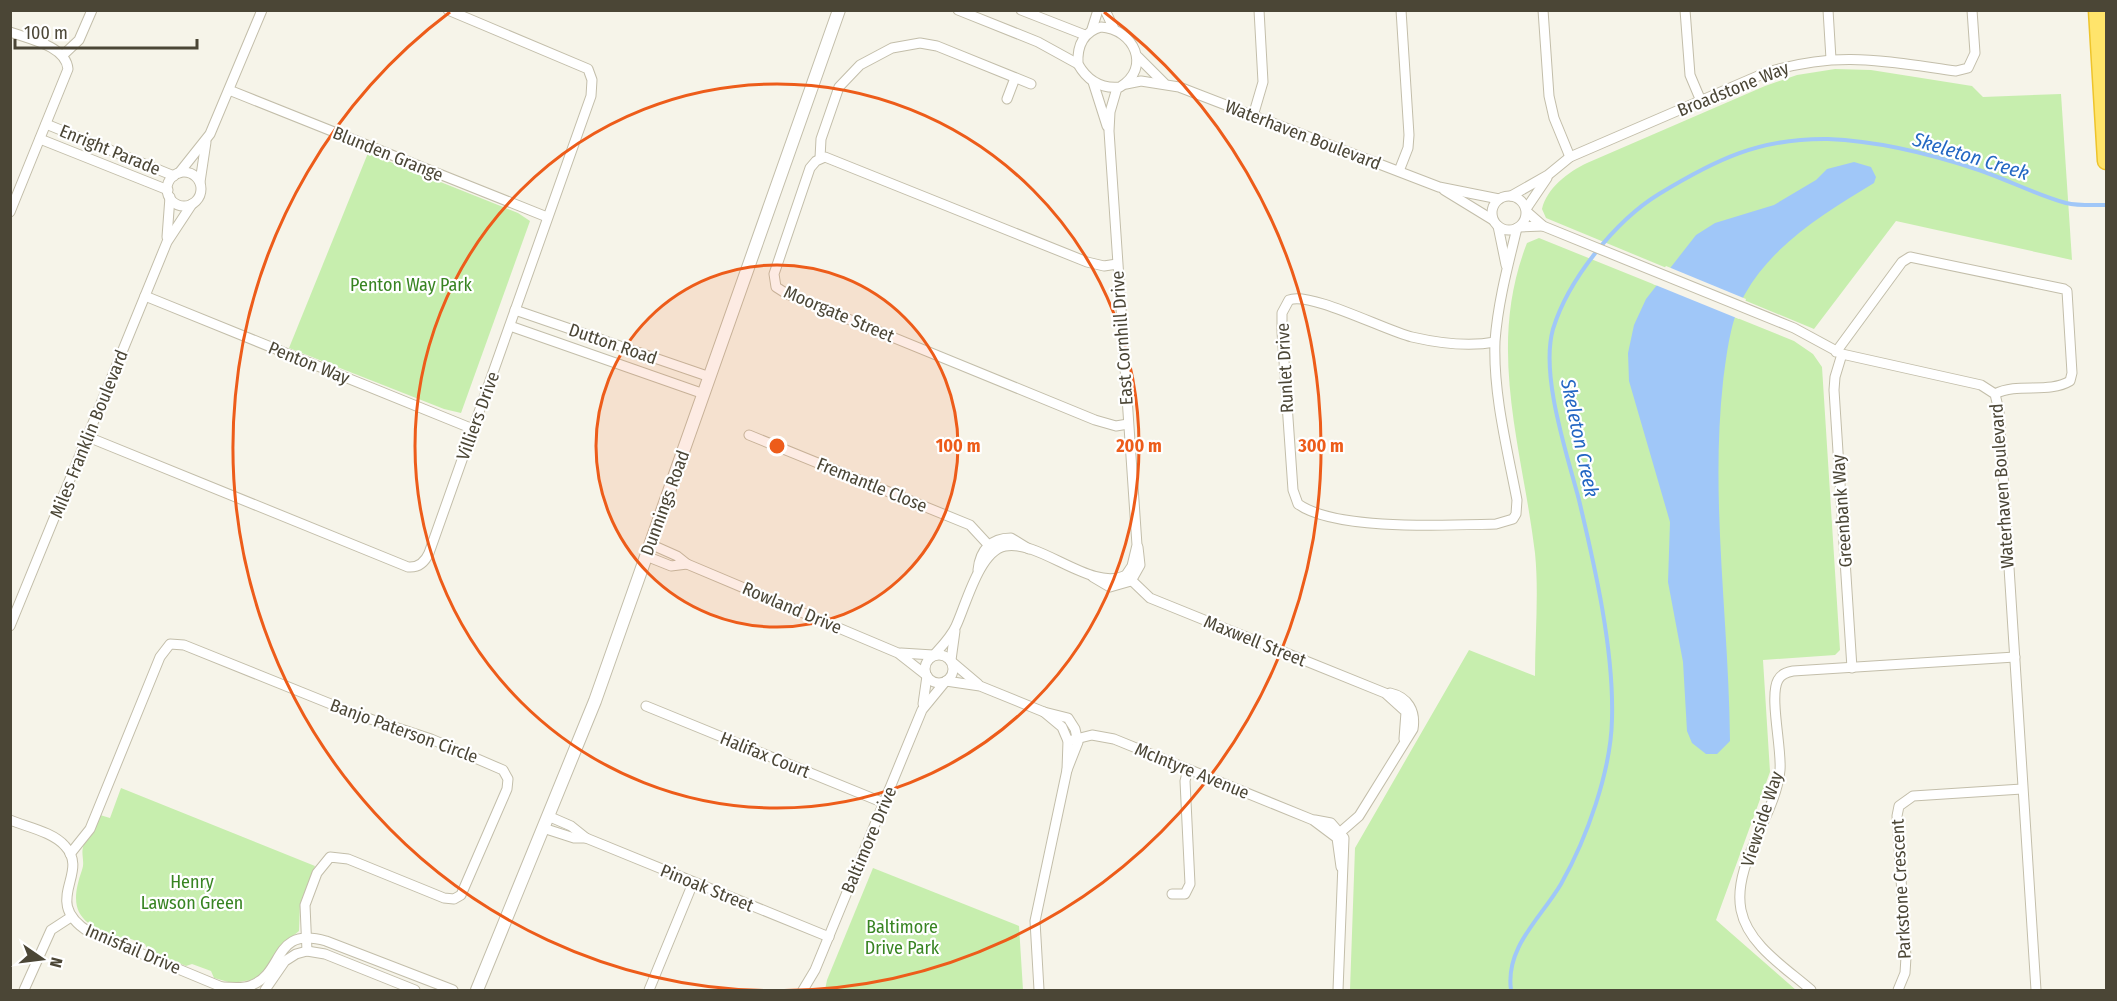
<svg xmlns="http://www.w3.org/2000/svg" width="2117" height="1001" font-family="'Fira Sans Condensed',sans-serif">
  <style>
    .green { fill: #c7eeae }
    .water { fill: #a0c7f8 }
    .pier { fill: #f6f4e9 }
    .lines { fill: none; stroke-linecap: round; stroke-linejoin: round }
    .stream { stroke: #a0c7f8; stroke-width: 4 }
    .minor-casing { stroke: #c3beaa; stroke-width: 11 }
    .tertiary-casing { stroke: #c3beaa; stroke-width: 14 }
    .motorway-casing { stroke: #eec42b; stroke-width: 19 }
    .minor { stroke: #fff; stroke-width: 9 }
    .tertiary { stroke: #fff; stroke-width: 12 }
    .motorway { stroke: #ffe46b; stroke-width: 16 }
    .ring { fill: none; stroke: #ed5c1a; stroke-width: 3 }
    .labels { text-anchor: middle; stroke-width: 4.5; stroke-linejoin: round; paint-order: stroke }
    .street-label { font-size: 18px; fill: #4b4636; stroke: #fff }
    .park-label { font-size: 18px; fill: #388422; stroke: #fff }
    .water-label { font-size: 20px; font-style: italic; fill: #2367c3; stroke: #fff }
    .centre { fill: #ed5c1a; stroke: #fff; stroke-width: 3 }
    .ring-label { font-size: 18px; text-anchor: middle; font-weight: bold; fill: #ed5c1a; stroke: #fff; stroke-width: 4.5; stroke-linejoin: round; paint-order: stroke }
  </style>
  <rect width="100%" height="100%" fill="#f6f4e9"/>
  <g class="green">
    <path d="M1835,69L1871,70L1972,86L1983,97L2061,94L2072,260L1896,221L1814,329L1546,218L1542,209C1547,188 1568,172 1587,163L1765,86L1797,75Z"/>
    <polygon points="368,153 518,213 530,221 461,413 444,409 289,348"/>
    <path d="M1539,238L1794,341L1813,354L1822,367L1840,650L1835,655L1763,660L1770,772L1716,920L1796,990H1350L1355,848L1469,650L1535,676C1535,635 1539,593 1535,553C1522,446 1486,348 1527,243Z"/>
    <path d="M121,788L315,866L300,904L299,931L281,946L262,974L251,980L232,983L214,978L211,971L192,964L186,966L148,951L145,944L128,938L122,940C83,924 66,915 82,870C85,862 81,855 83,847C85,840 97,824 100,815L110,818Z"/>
    <polygon points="873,868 1019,926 1023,990 825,990 827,980"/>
  </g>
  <path class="water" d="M1854,162L1871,167L1876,177L1874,183C1825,213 1774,243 1745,294C1730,320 1727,353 1723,382C1710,501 1729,621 1730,741L1717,754H1706L1692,743L1687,731L1683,662L1668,582L1670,522L1629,381L1628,353L1634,325L1646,299L1696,235L1715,223L1774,205L1816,180L1827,169Z"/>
  <polygon class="pier" points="1666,266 1746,299 1739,319 1653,284"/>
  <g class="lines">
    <path class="stream" d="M1511,990C1505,947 1541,918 1561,884C1587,838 1611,771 1612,719C1614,650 1595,567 1579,500C1567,454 1540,375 1553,329C1568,280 1615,221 1659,194C1715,160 1759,138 1828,139C1878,141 1931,154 1979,170C2008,180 2037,195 2066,203C2079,206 2094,205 2106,205"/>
    <defs>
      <g id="minor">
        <polyline points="958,10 1038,42 1078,64"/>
        <polyline points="1021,10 1085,35"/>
        <polyline points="1105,10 1114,29"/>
        <polyline points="1543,10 1549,96 1554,118 1570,157"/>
        <polyline points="1685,10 1690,75 1701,101"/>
        <polyline points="1828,10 1831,59"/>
        <path d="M1101,27C1134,29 1152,68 1120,87C1101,89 1087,80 1078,64C1077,46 1083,32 1101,27Z"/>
        <polyline points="1092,29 1098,10"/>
        <path d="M10,32C29,39 66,46 68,69L10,212"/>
        <polyline points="63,55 79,40 92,10"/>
        <polyline points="1138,57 1164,83"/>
        <polyline points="1093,82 1107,126"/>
        <polyline points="1126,84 1141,81 1179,87 1439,187 1499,199"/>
        <polyline points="229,90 547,217"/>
        <polyline points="1007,99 1015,78"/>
        <polyline points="1253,116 1263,82 1259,10"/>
        <polyline points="46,124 174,176"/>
        <polyline points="40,139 168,190"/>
        <polyline points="820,158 821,139 839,87 860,65 892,48 920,43 937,46 1031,84"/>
        <polyline points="1399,171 1408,148 1409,135 1401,10"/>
        <circle cx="184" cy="189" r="17"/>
        <polyline points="179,173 210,134 262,10"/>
        <polyline points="200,182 206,142"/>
        <polyline points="1444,190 1493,220"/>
        <circle cx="1509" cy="213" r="17"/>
        <path d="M1511,196L1548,175L1570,157L1765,73C1837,50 1884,61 1956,71L1968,68L1975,53L1972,10"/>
        <polyline points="1526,209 1547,178"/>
        <polyline points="1527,212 1543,226 1794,328 1842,354 1981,385 1995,394 1999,411 2036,990"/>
        <polyline points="1498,226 1506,265"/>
        <polyline points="1520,227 1543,226"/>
        <polyline points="167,237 170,197"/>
        <polyline points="1117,264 1104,266 1087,262 825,157 816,161 810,168 774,274 776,287 787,294 1095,420 1116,426 1128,424"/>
        <polyline points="145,296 473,429"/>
        <polyline points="515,310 710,377"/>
        <polyline points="510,326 704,394"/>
        <path d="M1495,342C1469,347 1438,343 1412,337C1386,331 1310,291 1289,300L1282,313V332L1293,490L1298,504C1335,531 1449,525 1496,524L1513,519L1516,514L1517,500C1507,448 1493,393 1495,341C1498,302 1508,265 1517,228"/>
        <path d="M1836,352L1902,262L1910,257L2064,289L2067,291L2072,373L2070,381C2048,394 2018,382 1995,394"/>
        <polyline points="1842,354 1835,377 1834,390 1852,668"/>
        <polyline points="749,435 970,525 994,551"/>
        <path d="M88,437L408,567C419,568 425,562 429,553L591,96L592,80L588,69L448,10"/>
        <polyline points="650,544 677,556 687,564 898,653 926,675"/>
        <polyline points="646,556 671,566 687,564"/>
        <path d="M978,570C980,550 991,538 1011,538L1029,549"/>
        <polyline points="1126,575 1150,598 1385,693 1406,712 1404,739"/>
        <polyline points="1093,577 1110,587 1131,581 1140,565 1138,547"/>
        <polyline points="10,626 167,242 192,204"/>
        <polyline points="901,653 933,655"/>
        <circle cx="939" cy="669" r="14"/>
        <path d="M934,655C942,646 951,637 956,626C966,605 979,551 1005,546C1040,539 1092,593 1126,575L1132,566L1137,545L1109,131L1110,112L1117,88"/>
        <polyline points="951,660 955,631"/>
        <polyline points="952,662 978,684"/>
        <polyline points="946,681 980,686 1044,712 1068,718 1075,729 1078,742 1067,770"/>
        <polyline points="923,704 927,676"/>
        <polyline points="646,706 884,803"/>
        <polyline points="1068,741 1092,735 1114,739 1313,820 1337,838 1341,867"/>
        <polyline points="548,816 571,826 586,838 829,937"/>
        <path d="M10,820C27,827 53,832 65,846C91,874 40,901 89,932L229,990"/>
        <polyline points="1315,820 1331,823 1344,838 1338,990"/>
        <polyline points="543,828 574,838 586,838"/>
        <path d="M1336,836L1359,816L1413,729C1416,711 1408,697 1390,693"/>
        <polyline points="70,854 90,829 160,657 170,644 184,645 358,715 431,739 503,770 508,779 507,789 461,895 454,899 444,898 348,859 330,857 317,873 305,905 307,951"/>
        <polyline points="1172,894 1185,894 1190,884 1185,781 1188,769"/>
        <path d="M223,987C233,987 243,989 252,985C285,972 272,926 326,941L453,990"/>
        <polyline points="24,990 51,930 71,917"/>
        <polyline points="265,990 285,961 296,954 307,951 325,954 415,990"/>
        <polyline points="649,990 693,883"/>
        <polyline points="803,990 815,970 922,710 945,682"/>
        <polyline points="1039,990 1035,921 1067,770 1068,741 1062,727 1044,712"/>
        <path d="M1811,990C1786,968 1748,945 1741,910C1732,864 1776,815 1780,770C1782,749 1769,696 1778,680C1781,674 1787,672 1793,671L2015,657"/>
        <polyline points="1898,990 1905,973 1906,957 1897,816 1899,806 1913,796 2022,789"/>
      </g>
      <polyline id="tertiary" points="477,990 595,701 839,10"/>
      <polyline id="motorway" points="2097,10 2106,161"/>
    </defs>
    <use href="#minor" class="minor-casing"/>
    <use href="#tertiary" class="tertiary-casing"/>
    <use href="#motorway" class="motorway-casing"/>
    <use href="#minor" class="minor"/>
    <use href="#tertiary" class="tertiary"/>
    <use href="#motorway" class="motorway"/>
  </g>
  <circle cx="777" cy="446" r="181" fill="#ed5c1a" fill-opacity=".12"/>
  <g class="ring">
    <circle cx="777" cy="446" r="181"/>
    <circle cx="777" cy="446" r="362"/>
    <path d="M1104 12A544 544 0 1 1 450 12"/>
  </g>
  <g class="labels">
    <g class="street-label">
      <text transform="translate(1733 89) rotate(-22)" y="6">Broadstone Way</text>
      <text transform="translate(1303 135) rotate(21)" y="6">Waterhaven Boulevard</text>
      <text transform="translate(110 150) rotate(22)" y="6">Enright Parade</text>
      <text transform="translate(388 154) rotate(22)" y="6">Blunden Grange</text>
      <text transform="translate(839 314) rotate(23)" y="6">Moorgate Street</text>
      <text transform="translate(1122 338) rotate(-94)" y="6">East Cornhill Drive</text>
      <text transform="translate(613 344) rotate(19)" y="6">Dutton Road</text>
      <text transform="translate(309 363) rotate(22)" y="6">Penton Way</text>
      <text transform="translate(1285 368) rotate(-93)" y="6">Runlet Drive</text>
      <text transform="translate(478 416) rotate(-70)" y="6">Villiers Drive</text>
      <text transform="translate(89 434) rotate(-68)" y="6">Miles Franklin Boulevard</text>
      <text transform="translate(872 485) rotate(22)" y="6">Fremantle Close</text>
      <text transform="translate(2002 486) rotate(-94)" y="6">Waterhaven Boulevard</text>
      <text transform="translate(665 503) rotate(-70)" y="6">Dunnings Road</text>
      <text transform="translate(1842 511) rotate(-94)" y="6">Greenbank Way</text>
      <text transform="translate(792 608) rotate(23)" y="6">Rowland Drive</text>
      <text transform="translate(1255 641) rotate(22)" y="6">Maxwell Street</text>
      <text transform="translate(404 731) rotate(20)" y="6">Banjo Paterson Circle</text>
      <text transform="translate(765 755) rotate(22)" y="6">Halifax Court</text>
      <text transform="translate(1192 771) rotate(22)" y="6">McIntyre Avenue</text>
      <text transform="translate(1762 819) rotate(-72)" y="6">Viewside Way</text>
      <text transform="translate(869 840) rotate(-67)" y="6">Baltimore Drive</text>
      <text transform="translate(707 888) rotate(22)" y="6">Pinoak Street</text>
      <text transform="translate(1901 889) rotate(-93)" y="6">Parkstone Crescent</text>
      <text transform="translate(133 949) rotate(23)" y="6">Innisfail Drive</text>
    </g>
    <g class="park-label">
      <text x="411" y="291">Penton Way Park</text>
      <text x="192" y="888">Henry<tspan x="192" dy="21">Lawson Green</tspan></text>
      <text x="902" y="933">Baltimore<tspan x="902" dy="21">Drive Park</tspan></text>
    </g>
    <g class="water-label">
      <text transform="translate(1971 156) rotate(17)" y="7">Skeleton Creek</text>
      <text transform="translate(1580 438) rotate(78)" y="7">Skeleton Creek</text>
    </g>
  </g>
  <circle cx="777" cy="446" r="9" class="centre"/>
  <g class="ring-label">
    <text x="958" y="452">100 m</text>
    <text x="1139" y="452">200 m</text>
    <text x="1321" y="452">300 m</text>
  </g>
  <rect width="2117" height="1001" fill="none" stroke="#4b4636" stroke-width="24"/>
  <g transform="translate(42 959) rotate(104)" stroke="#ffffff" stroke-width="4.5" paint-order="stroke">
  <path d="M0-4.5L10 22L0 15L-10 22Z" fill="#4b4636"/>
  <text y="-9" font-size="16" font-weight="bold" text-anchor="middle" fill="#4b4636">N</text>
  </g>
  <path d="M15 39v9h182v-9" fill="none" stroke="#4b4636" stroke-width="3"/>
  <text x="24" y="39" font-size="18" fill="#4b4636" stroke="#ffffff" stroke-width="4.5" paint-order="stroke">100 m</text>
</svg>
